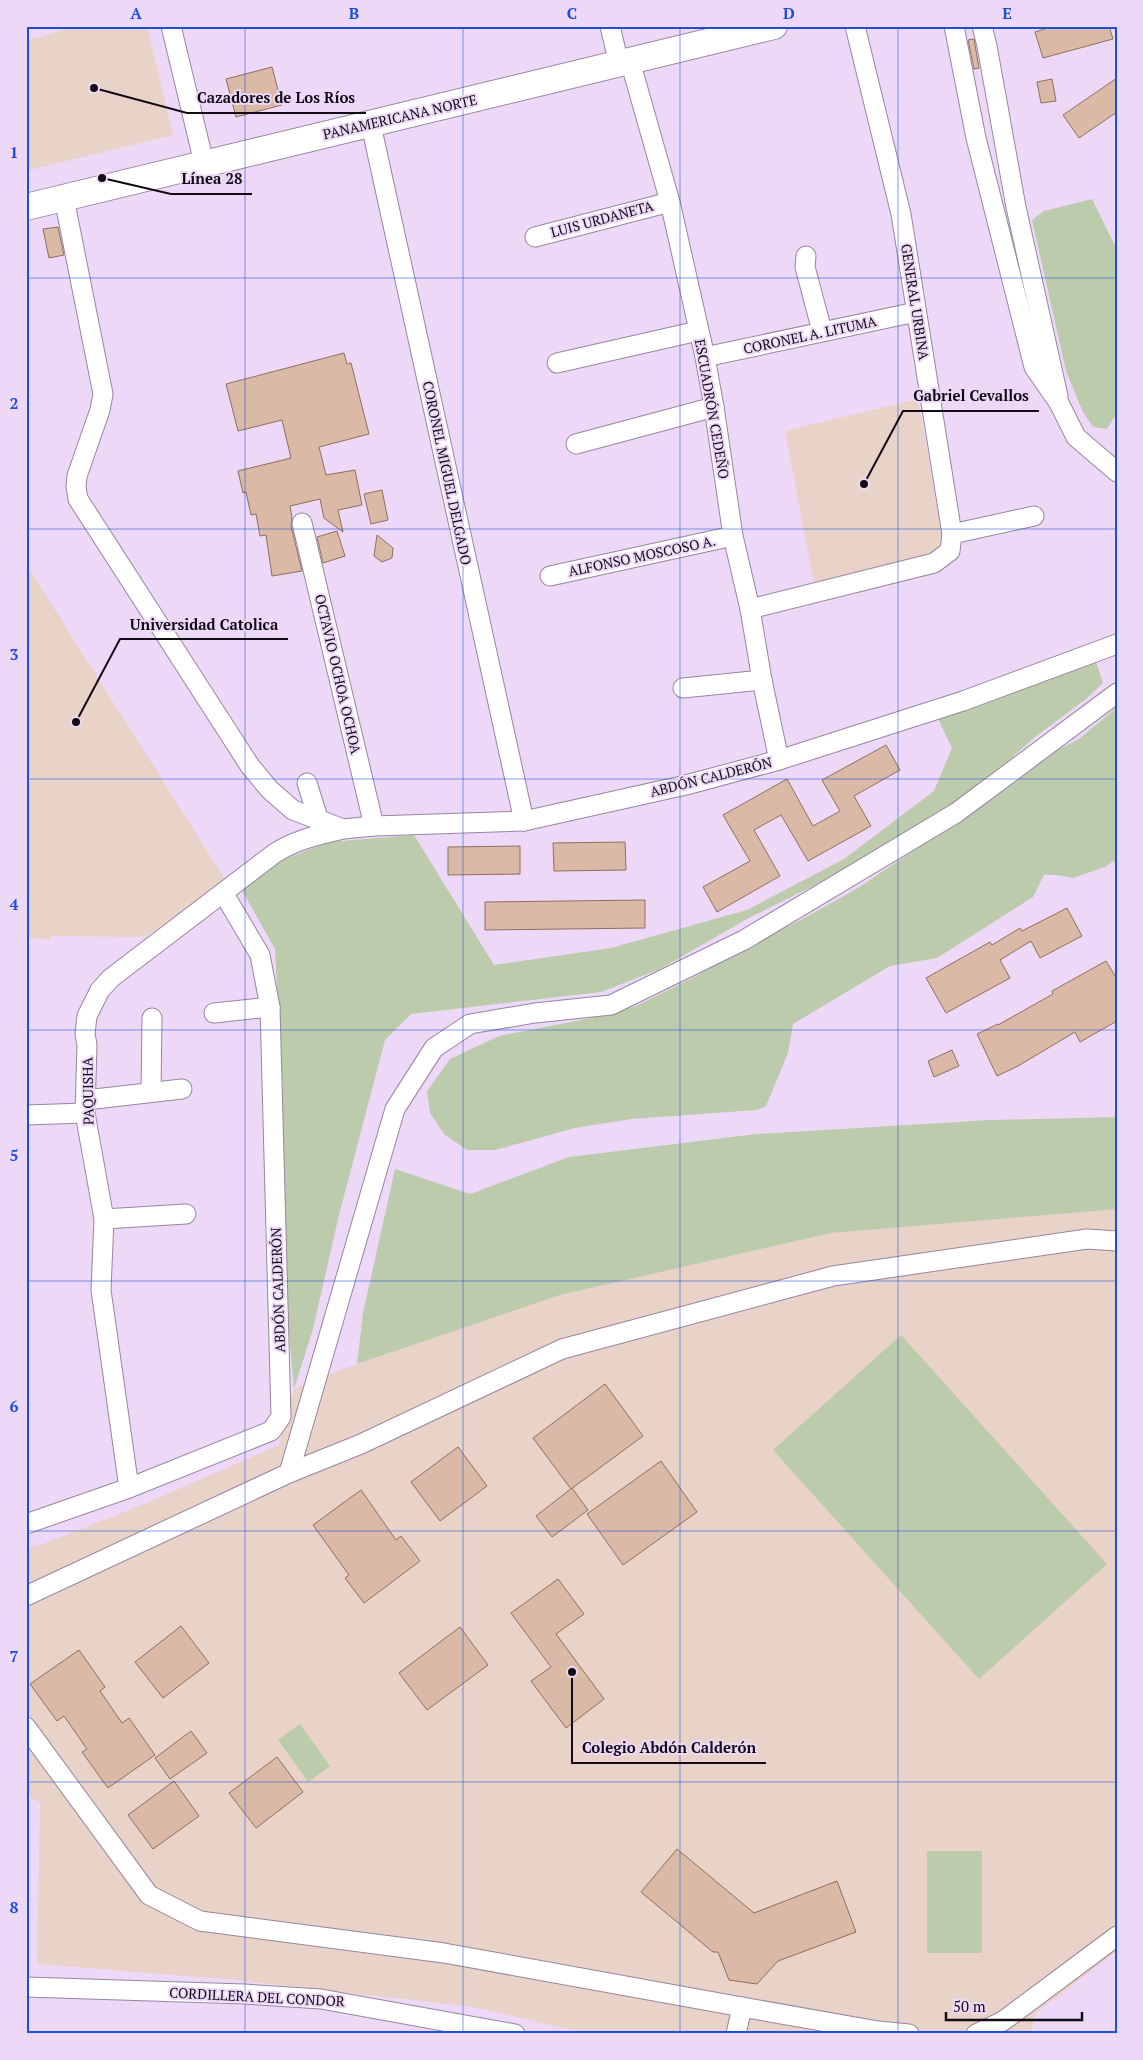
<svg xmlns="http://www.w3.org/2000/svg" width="1143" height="2060" font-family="'PT Serif',serif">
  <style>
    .education { fill: #e9d2c7 }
    .green { fill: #bccbab }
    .building { fill: #dabaa7; stroke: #8d6f5e }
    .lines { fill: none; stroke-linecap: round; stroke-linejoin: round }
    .minor-casing { stroke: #9785a1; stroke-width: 21 }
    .secondary-casing { stroke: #9785a1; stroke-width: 28 }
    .minor { stroke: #fff; stroke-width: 19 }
    .secondary { stroke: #fff; stroke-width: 26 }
    .grid { fill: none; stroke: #1d4ed8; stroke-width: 1; stroke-opacity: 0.55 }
    .labels { text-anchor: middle; stroke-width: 4; stroke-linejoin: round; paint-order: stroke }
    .street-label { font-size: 14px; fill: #120b15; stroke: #edd9f7 }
    .leader { fill: none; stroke: #120b15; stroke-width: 2 }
    .callout-dot { fill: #120b15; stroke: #edd9f7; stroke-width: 2 }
    .callout-label { font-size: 15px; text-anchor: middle; font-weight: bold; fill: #120b15; stroke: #edd9f7; stroke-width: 4; stroke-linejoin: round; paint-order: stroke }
    .neatline { fill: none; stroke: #1d4ed8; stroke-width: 2 }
    .grid-label { font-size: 16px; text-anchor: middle; font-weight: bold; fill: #1d4ed8 }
  </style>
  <rect width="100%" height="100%" fill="#edd9f7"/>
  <g class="education">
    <polygon points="74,26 147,26 173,135 26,171 26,41"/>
    <polygon points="918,399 942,537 942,549 935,555 814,584 785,431"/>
    <polygon points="26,564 226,881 145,937 51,936 51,940 26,937"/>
    <polygon points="1117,1209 1117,1951 1035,2014 1031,2034 591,2034 473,2007 236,1980 37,1964 40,1802 26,1796 26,1548 43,1544 142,1505 279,1445 294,1389 340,1370 560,1295 831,1233"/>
  </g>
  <g class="green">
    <polygon points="1092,199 1117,250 1117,396 1115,416 1107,429 1093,427 1083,412 1066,371 1032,220 1044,211"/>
    <polygon points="1096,662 1103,683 1086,699 1035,737 995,773 921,826 813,886 747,919 660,969 601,992 411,1014 385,1040 339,1215 313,1329 294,1389 281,1242 283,1094 275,949 240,887 272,864 329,842 414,835 494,965 611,948 747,910 844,859 934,791 952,748 938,719"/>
    <polygon points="1117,707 1117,859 1105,867 1073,878 1057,875 1044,875 1033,897 937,958 890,966 793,1024 788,1053 766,1106 757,1110 631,1119 575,1128 495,1150 467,1150 444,1134 430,1113 427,1091 450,1059 499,1036 591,1018 636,1006 698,975 747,945 799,921 858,888 1020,779 1044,757 1079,739"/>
    <polygon points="1117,1117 1117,1209 831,1233 560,1295 357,1364 363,1313 395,1169 470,1194 569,1157 756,1134 990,1120"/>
    <polygon points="901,1335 1107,1564 979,1679 773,1450"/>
    <polygon points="300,1724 330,1766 308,1782 278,1740"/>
    <rect x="927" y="1851" width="55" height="102"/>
  </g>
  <g class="building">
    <polygon points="1054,26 1109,26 1113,39 1043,58 1035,32"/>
    <polygon points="974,39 979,68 974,69 968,40"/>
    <polygon points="272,67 282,105 236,117 226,79"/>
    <polygon points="1117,78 1117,112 1079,138 1063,115"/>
    <polygon points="1052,79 1056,101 1041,103 1037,82"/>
    <polygon points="58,227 64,255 49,258 43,229"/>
    <polygon points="344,353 347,364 351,363 369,434 319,447 326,475 355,470 362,505 338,510 343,532 324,518 320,499 290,506 292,518 291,526 302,571 272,576 266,535 260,536 256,514 251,515 246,492 243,493 238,471 291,458 282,420 238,431 226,384"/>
    <polygon points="382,490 388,520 371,524 364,494"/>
    <polygon points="337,531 345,556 323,563 317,537"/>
    <polygon points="377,535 393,548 392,558 382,562 374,556"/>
    <polygon points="886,745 900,770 854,796 871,826 808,861 781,815 754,830 780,876 717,912 703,887 750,861 723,815 787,779 813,826 840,811 822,780"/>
    <polygon points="625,842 626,870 554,871 553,843"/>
    <polygon points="520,846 520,874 448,875 448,847"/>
    <polygon points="645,900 645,928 485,930 485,902"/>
    <polygon points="1067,908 1082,936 1040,958 1031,941 1000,960 1010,978 946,1013 926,978 990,942 992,945 1020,928 1022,931"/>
    <polygon points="1106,961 1117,979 1117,1021 1080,1042 1075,1032 1018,1066 997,1076 977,1034 998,1024 998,1025 1053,994 1052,991"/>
    <polygon points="952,1050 959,1066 934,1077 928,1061"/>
    <polygon points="605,1384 643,1436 571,1489 533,1438"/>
    <polygon points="458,1447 487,1486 440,1521 411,1482"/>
    <polygon points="661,1461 697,1512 623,1565 587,1514"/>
    <polygon points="572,1488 588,1510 552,1537 536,1516"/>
    <polygon points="361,1490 396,1540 401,1536 420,1561 364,1603 345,1578 349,1575 313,1525"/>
    <polygon points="558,1579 584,1614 556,1634 604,1699 566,1728 531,1681 551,1667 511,1613"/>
    <polygon points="181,1626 209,1663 163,1698 135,1662"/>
    <polygon points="460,1627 488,1665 427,1710 399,1673"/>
    <polygon points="79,1650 105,1687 100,1691 122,1723 129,1718 155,1755 108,1788 82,1752 87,1749 64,1716 57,1721 30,1684"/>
    <polygon points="191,1731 207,1753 170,1779 155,1758"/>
    <polygon points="277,1757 303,1792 256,1828 229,1793"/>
    <polygon points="174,1781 199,1816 153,1849 128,1815"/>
    <polygon points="677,1849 754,1913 837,1881 856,1932 778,1961 757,1984 729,1980 718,1952 713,1952 641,1892"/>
  </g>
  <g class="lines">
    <defs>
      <g id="minor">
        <polyline points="171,26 204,163"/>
        <polyline points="610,26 619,64"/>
        <polyline points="954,26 976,138 1034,367 1059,403 1076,437 1117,472"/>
        <polyline points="982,26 987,46 1016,207 1058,396"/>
        <polyline points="630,61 670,202 705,357 714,407 733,536 750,609 762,680 779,760"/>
        <polyline points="371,125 524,821"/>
        <polyline points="64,198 103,394 100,410 77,476 76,487 78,499 250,766 270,790 293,810 343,829 374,826 524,821 686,785 779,760 963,701 1117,644"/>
        <polyline points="535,237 670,202"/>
        <polyline points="806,256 805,267 822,331"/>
        <polyline points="705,357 916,312"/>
        <polyline points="557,363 698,331"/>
        <polyline points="576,444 714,407"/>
        <polyline points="302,523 374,826"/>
        <polyline points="952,534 1034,516"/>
        <polyline points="550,576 733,536"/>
        <polyline points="750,609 934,563 950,551 952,534 901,214 855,26"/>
        <polyline points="683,688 762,680"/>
        <polyline points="307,783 319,821"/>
        <polyline points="214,1013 270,1007"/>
        <polyline points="151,1092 152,1018"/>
        <polyline points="86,1100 182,1089"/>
        <polyline points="26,1115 85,1113"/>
        <polyline points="104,1219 186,1214"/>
        <polyline points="289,1473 361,1444 562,1349 833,1276 1087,1239 1117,1241"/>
        <path d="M129,1488L101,1290L104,1219L85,1113L87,1045L85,1034L87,1016L100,990L111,978L275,853C297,839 319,835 343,829"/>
        <polyline points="26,1524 129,1488 271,1431 281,1417 270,1007 260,955 224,894"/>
        <polyline points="26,1596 289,1473 395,1109 434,1048 470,1024 535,1013 611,1005 744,940 956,813 1117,693"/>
        <polyline points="26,1727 149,1895 200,1921 444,1953 742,2007 736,2034"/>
        <polyline points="26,1987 244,1994 321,1999 515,2034"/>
        <polyline points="742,2007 878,2031 909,2034"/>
        <polyline points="976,2034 1003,2021 1117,1936"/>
      </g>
      <polyline id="secondary" points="26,207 774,26"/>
    </defs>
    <use href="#minor" class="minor-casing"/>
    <use href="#secondary" class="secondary-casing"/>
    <use href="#minor" class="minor"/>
    <use href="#secondary" class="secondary"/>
  </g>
  <path class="grid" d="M245,26V2034M463,26V2034M680,26V2034M898,26V2034M26,278H1117M26,529H1117M26,779H1117M26,1030H1117M26,1281H1117M26,1531H1117M26,1782H1117"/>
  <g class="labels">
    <g class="street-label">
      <text transform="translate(400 117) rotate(-13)" y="5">PANAMERICANA NORTE</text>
      <text transform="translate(602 219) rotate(-15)" y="5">LUIS URDANETA</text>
      <text transform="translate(915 302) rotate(81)" y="5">GENERAL URBINA</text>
      <text transform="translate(810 335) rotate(-12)" y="5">CORONEL A. LITUMA</text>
      <text transform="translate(712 409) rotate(80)" y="5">ESCUADRÓN CEDEÑO</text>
      <text transform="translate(447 473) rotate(78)" y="5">CORONEL MIGUEL DELGADO</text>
      <text transform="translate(642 556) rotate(-12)" y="5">ALFONSO MOSCOSO A.</text>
      <text transform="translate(338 674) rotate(77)" y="5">OCTAVIO OCHOA OCHOA</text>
      <text transform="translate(711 777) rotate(-14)" y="5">ABDÓN CALDERÓN</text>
      <text transform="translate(88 1091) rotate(-91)" y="5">PAQUISHA</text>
      <text transform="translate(278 1290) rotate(-92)" y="5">ABDÓN CALDERÓN</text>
      <text transform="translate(257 1997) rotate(3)" y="5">CORDILLERA DEL CONDOR</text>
    </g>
  </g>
  <path class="leader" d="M94 88L187 113H366M102 178L171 194H252M864 484L903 411H1039M76 722L120 639H288M572 1672L572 1763H766"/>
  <g class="callout-dot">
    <circle cx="94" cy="88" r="5"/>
    <circle cx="102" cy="178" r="5"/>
    <circle cx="864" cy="484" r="5"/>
    <circle cx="76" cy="722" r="5"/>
    <circle cx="572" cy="1672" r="5"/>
  </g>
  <g class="callout-label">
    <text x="276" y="103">Cazadores de Los Ríos</text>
    <text x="212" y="184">Línea 28</text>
    <text x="971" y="401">Gabriel Cevallos</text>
    <text x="204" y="630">Universidad Catolica</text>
    <text x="669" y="1753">Colegio Abdón Calderón</text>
  </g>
  <rect width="1143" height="2060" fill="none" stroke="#edd9f7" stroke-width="55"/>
  <path d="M946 2012v8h136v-8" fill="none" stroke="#120b15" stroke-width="2.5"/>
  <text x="953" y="2012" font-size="15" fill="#120b15" stroke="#edd9f7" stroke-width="4" paint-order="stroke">50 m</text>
  <rect x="28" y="28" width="1088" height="2004" class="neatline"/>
  <g class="grid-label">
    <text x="136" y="19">A</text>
    <text x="354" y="19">B</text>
    <text x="572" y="19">C</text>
    <text x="789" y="19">D</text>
    <text x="1007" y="19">E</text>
    <text x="14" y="158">1</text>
    <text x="14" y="409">2</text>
    <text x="14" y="660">3</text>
    <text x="14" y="910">4</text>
    <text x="14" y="1161">5</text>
    <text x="14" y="1412">6</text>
    <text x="14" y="1662">7</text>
    <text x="14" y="1913">8</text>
  </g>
</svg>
